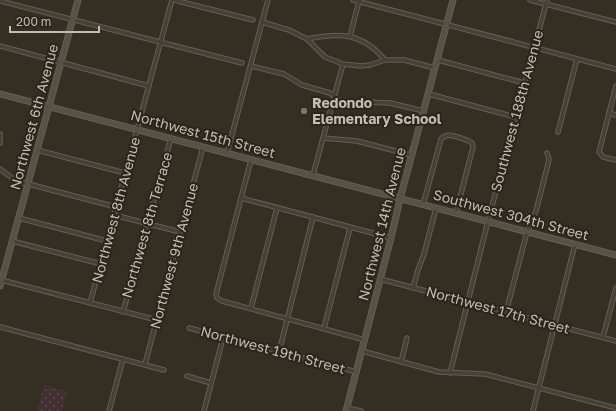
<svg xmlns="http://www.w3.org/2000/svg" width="616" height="411" font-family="'Golos Text',sans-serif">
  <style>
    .grass { fill: url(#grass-dots) }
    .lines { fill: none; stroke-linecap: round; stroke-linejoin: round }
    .street-casing { stroke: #645e54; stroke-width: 5.5 }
    .secondary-casing { stroke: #645e54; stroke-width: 7 }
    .street { stroke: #464036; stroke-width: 3.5 }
    .secondary { stroke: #585245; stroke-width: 5 }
    .education-dot { fill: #8d6e63; stroke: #2b251c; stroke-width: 1.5 }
    .labels { text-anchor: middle; stroke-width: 4; stroke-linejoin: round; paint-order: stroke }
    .poi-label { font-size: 14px; font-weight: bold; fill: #c2bcb1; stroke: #2b251c; text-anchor: start }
    .street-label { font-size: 14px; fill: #c2bcb1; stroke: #2b251c }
  </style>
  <defs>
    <pattern id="grass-dots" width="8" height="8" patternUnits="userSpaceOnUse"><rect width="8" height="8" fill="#412f31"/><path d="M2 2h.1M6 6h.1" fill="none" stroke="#5b4b4c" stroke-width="1.8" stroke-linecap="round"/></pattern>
  </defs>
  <rect width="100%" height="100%" fill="#352e23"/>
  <polygon class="grass" points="44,385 67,391 62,411 37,411"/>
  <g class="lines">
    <defs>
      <g id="street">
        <polyline points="174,0 253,20"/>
        <polyline points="353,0 616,69"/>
        <polyline points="530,0 616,22"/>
        <polyline points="0,1 242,63"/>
        <polyline points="262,22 289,30 307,39 325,57 343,64 361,66 370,65 385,60 404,60 435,68"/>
        <polyline points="350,36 359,1"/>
        <path d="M307,39C339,32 363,33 385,60"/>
        <polyline points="0,46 149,86"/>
        <polyline points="438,60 524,83"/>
        <polyline points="251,66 284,74 302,85 330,93 340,101 390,103 424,111"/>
        <polyline points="616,86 599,152 603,157 616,160"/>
        <polyline points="429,94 515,117"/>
        <polyline points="609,113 616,115"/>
        <polyline points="558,132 577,59"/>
        <polyline points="0,134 0,143"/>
        <polyline points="323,138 357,141 411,155"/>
        <polyline points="37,150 125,173"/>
        <polyline points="227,153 268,0"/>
        <polyline points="251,160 216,294 217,298 222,301 365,340"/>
        <polyline points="0,169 12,178 17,181 116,207"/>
        <polyline points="313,175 343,64"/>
        <polyline points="241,198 391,238"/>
        <path d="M423,205L441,139C448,131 460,138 469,141L472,143L473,147L456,213"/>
        <polyline points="114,215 180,232"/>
        <polyline points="19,218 107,241"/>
        <polyline points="12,241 101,264"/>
        <polyline points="380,279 616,341"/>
        <polyline points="1,280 157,320"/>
        <polyline points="413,288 418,270 424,254 436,208"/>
        <polyline points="90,303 172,0"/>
        <polyline points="251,308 277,208"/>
        <polyline points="123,312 171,138"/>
        <polyline points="506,312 527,232 536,211 548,164 549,158 547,153"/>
        <polyline points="0,327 164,370"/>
        <polyline points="189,328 357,372"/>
        <polyline points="324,328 350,228"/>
        <polyline points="603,337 616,288"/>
        <polyline points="362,351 439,372 485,374 616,408"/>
        <polyline points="279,352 313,217"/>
        <polyline points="401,362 407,338"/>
        <polyline points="145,364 203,147"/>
        <polyline points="450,373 488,221 547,0"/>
        <polyline points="187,376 211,383"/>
        <polyline points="347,408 361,411"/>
        <polyline points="109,411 123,359"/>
        <polyline points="204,411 223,338"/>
        <polyline points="533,411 575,244"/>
      </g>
      <g id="secondary">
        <polyline points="0,94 616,255"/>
        <polyline points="0,286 78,0"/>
        <polyline points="346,411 391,238 400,199 453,0"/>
      </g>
    </defs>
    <use href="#street" class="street-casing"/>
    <use href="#secondary" class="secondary-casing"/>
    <use href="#street" class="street"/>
    <use href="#secondary" class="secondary"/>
  </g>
  <circle class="education-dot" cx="304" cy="111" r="4"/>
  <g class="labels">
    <g class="poi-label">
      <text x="312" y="108">Redondo<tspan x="312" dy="16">Elementary School</tspan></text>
    </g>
    <g class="street-label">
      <text transform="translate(517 111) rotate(-75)" y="5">Southwest 188th Avenue</text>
      <text transform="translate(34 117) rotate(-75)" y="5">Northwest 6th Avenue</text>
      <text transform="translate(203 134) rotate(15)" y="5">Northwest 15th Street</text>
      <text transform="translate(116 210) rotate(-75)" y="5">Northwest 8th Avenue</text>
      <text transform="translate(511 215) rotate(15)" y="5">Southwest 304th Street</text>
      <text transform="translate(382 224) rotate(-76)" y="5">Northwest 14th Avenue</text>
      <text transform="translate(147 225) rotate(-74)" y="5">Northwest 8th Terrace</text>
      <text transform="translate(174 256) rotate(-75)" y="5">Northwest 9th Avenue</text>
      <text transform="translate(498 310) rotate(15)" y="5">Northwest 17th Street</text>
      <text transform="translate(273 350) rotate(15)" y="5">Northwest 19th Street</text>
    </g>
  </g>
  <path d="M10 26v6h89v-6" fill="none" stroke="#c2bcb1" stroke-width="2"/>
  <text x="16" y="26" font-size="12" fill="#c2bcb1" stroke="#2b251c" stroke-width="3" paint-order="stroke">200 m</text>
</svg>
